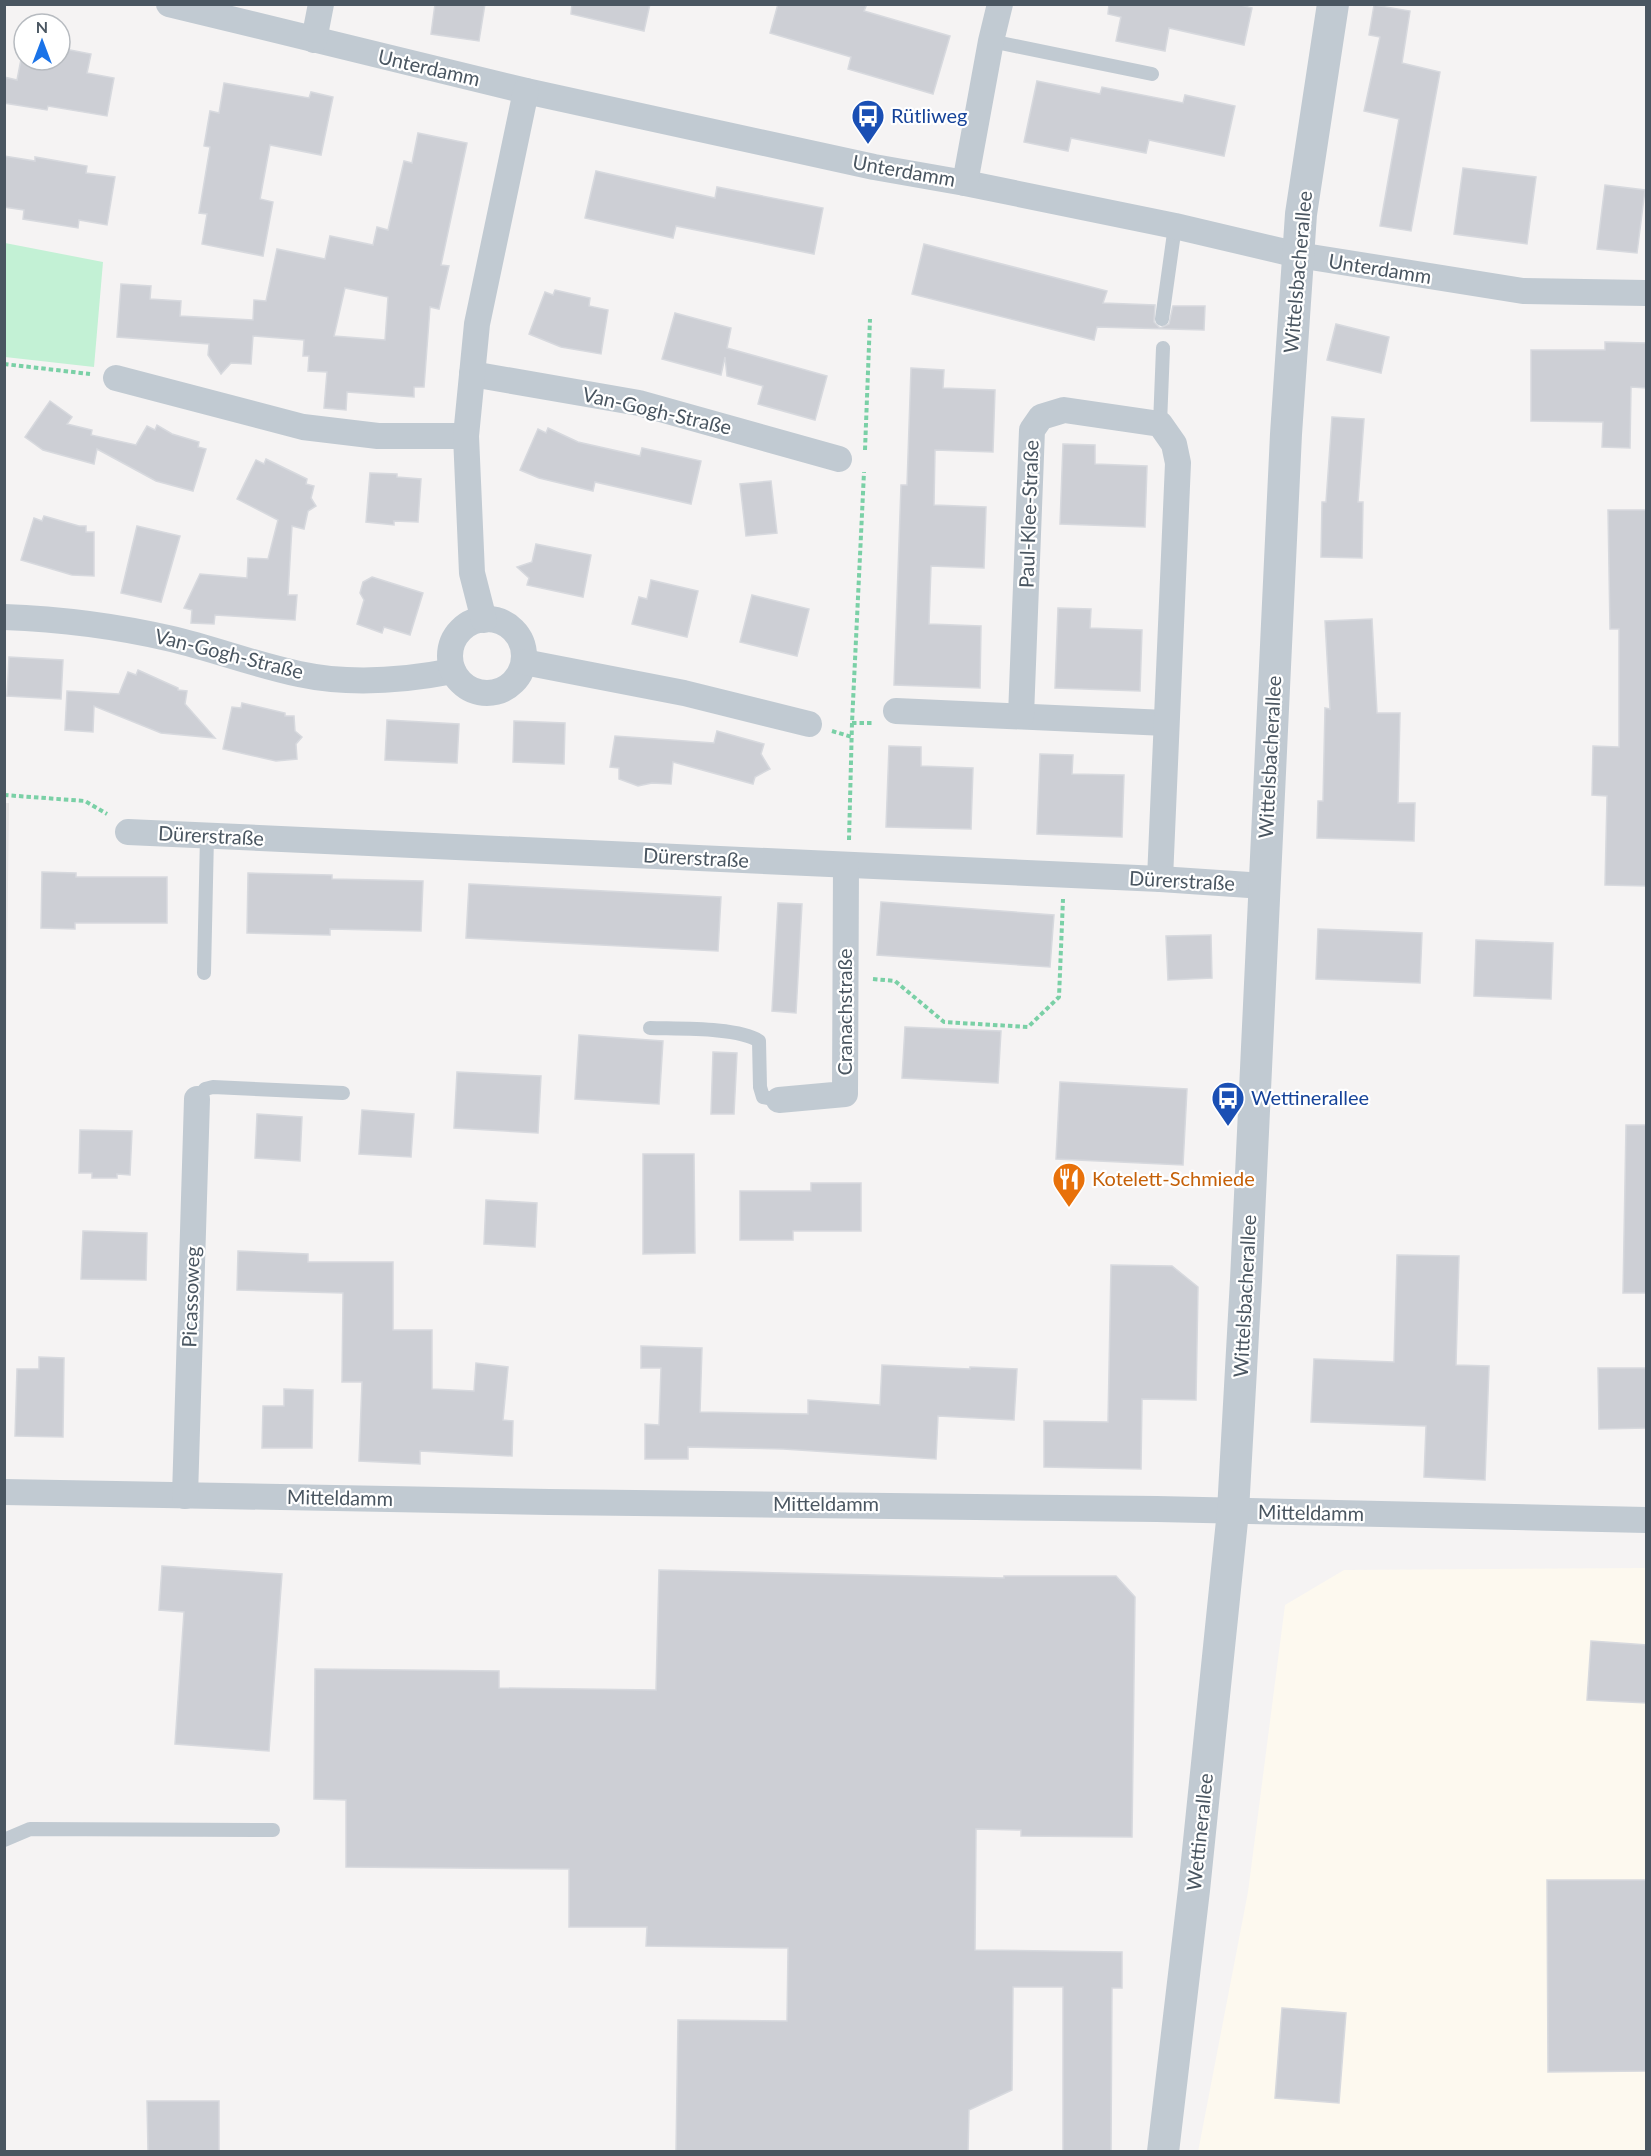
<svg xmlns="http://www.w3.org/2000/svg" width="1651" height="2156" font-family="Lato,sans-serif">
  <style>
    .commercial { fill: #fdf9ef }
    .education { fill: #e6e4e5 }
    .green { fill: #c3f1d5 }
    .building { fill: #cdcfd5; stroke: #d7d9de; stroke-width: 1.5; fill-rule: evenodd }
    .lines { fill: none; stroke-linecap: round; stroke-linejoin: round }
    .path { stroke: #7ad0a6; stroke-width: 4; stroke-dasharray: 4.5 3; stroke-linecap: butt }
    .service { stroke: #c1cad2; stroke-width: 14 }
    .minor { stroke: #c1cad2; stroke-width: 26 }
    .tertiary { stroke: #c1cad2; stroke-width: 32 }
    .labels { text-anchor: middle; stroke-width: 4.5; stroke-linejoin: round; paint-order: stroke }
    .street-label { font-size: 20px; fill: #4a5661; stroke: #fff }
    .transit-label { font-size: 20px; fill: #164399; stroke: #fff; text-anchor: start }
    .food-label { font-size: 20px; fill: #c56008; stroke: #fff; text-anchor: start }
  </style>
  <rect width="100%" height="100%" fill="#f5f3f3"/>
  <polygon class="commercial" points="1646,1568 1646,2151 1198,2152 1248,1892 1285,1605 1344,1570"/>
  <polygon class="education" points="5,803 9,803 5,1129 4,803"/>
  <polygon class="green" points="5,243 103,262 94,367 5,357"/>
  <g class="building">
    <polygon points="435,4 485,4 479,41 431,34"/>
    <polygon points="572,4 650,4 644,31 571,14"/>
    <polygon points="778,4 867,4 864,11 950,36 933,94 848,69 851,57 770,33"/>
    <polygon points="1109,4 1237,4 1252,8 1244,45 1169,28 1165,51 1116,41 1121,17 1108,14"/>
    <polygon points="1374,5 1410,11 1402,63 1440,72 1411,231 1380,226 1399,119 1364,111 1380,37 1369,35"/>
    <polygon points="60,48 91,54 87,73 114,78 107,116 48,106 47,110 4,103 4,77 17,80 23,49 24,60 60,60"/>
    <polygon points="1037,81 1100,94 1102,87 1183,103 1185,95 1235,106 1224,156 1149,140 1146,153 1071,138 1068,151 1024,142"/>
    <polygon points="224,83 309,98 311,92 333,97 321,155 270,145 260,199 273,202 263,256 202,244 207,214 199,213 210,147 204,146 210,111 219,113"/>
    <path d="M418,133L467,143L441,265L449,266L439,309L430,307L424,387H414V397L347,392L346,410L324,408L327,372L308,371L309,356H303L304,340L253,336L251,364L231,363L221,374L208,355L209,344L117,337L121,284L151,286L150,299L181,301L180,316L253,320L254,300L266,301L277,249L325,259L330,236L373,245L377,227L388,230L404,161L412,163ZM345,288L388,297L385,340L334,336Z"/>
    <polygon points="4,156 35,161 35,157 87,166 86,173 115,177 107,225 79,220 78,228 23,219 24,210 4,207"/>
    <polygon points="1463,168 1536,177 1527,244 1454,234"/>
    <polygon points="596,171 715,198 717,187 823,208 814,254 676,226 673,238 585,218"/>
    <polygon points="1605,185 1645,190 1637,253 1597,249"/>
    <polygon points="924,244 1107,291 1103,303 1155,305 1154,322 1160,328 1169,324 1173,306 1205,306 1204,330 1097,327 1094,340 912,294"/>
    <polygon points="555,290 590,298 589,306 608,310 601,354 561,347 529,334 545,292 553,295"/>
    <polygon points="675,313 731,328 727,348 827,376 815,420 758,404 763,386 727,376 725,357 721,375 662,359"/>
    <polygon points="1336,324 1389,337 1381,373 1327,360"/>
    <polygon points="1605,342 1647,343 1647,388 1631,387 1630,448 1602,447 1603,422 1531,421 1531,350 1605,350"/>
    <polygon points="911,368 944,370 943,388 995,390 993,452 935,450 934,505 986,507 984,568 931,566 929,624 981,626 980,688 894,685 901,485 907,485"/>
    <polygon points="50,401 72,417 67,424 92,430 91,435 136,445 147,426 155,430 157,425 172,434 199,442 198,447 206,449 193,491 156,481 97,449 94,464 43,450 25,437"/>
    <polygon points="1332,417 1364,419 1358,502 1363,502 1362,558 1321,557 1322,502 1326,502"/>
    <polygon points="548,428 578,442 640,456 642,448 701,461 691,504 595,482 593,491 539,478 520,470 538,429 546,433"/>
    <polygon points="1063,444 1095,445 1095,464 1147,466 1145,527 1060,524"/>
    <polygon points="266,459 307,479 306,484 314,486 311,498 316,506 308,511 304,529 292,526 288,595 297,595 295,620 215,615 214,624 191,623 192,610 184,608 200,574 247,578 248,558 268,559 278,520 237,499 256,460 264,464"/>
    <polygon points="370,473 397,474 397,477 421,479 418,522 394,521 394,525 366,522"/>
    <polygon points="771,481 777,533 746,536 740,484"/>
    <polygon points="1608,510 1647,510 1647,886 1605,885 1607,796 1592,795 1593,746 1619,747 1619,629 1610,629"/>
    <polygon points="44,516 79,526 86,526 86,532 94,532 94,576 72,575 21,560 34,518 42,521"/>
    <polygon points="137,526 180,536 161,602 121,593"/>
    <polygon points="536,544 591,555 583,597 527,585 529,578 517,567 532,562"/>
    <polygon points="372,577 423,593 410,635 384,627 382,633 357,624 364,600 360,593 363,582"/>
    <polygon points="651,580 698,591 687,637 632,624 639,597 647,599"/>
    <polygon points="752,595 809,609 797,656 740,642"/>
    <polygon points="1058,608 1091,609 1090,628 1142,630 1140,691 1055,688"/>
    <polygon points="1372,619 1377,713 1400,713 1398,803 1415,803 1414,841 1317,838 1318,801 1323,801 1325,708 1330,709 1325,621"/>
    <polygon points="9,657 63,660 61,699 7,696"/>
    <polygon points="138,670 178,688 178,690 187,691 185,704 215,738 161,733 94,706 93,732 65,730 67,691 119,694 128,672 136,675"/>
    <polygon points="242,703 285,713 285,716 294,716 295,731 302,737 296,744 297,759 276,761 223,749 232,707 241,708"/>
    <polygon points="387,720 459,724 457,763 385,760"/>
    <polygon points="514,721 565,723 564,764 513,762"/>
    <polygon points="717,731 764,744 761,754 770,769 755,777 753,784 673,762 671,784 652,783 638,786 619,779 619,768 610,767 615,736 714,743"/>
    <polygon points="889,746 921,747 921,766 973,768 971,829 886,827"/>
    <polygon points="1040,754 1073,755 1072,774 1124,775 1122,837 1037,834"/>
    <polygon points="42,872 76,873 76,877 167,877 167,923 75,923 75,929 41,928"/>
    <polygon points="248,873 332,875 332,879 423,881 421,931 330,929 330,935 247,933"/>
    <polygon points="469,884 721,897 718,951 466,938"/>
    <polygon points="881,902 1054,915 1050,967 877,955"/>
    <polygon points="778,903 802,904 796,1013 772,1011"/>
    <polygon points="1318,929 1422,933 1420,983 1316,979"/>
    <polygon points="1211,935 1212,978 1168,980 1166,936"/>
    <polygon points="1476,940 1553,943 1551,999 1474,996"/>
    <polygon points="905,1027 1001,1031 998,1083 902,1078"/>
    <polygon points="579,1035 663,1041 659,1104 575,1099"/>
    <polygon points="713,1052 737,1053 734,1114 711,1114"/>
    <polygon points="457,1072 541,1076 538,1133 454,1128"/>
    <polygon points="1060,1082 1187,1089 1183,1165 1056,1159"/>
    <polygon points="362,1110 414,1114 411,1157 359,1154"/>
    <polygon points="257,1114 302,1117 300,1161 255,1158"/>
    <polygon points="1626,1125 1647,1125 1647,1293 1623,1293"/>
    <polygon points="80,1130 132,1131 130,1175 117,1174 117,1178 92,1178 92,1173 79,1173"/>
    <polygon points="643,1154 694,1154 695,1253 643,1254"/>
    <polygon points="811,1183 861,1183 861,1231 793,1231 793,1240 740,1240 740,1191 811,1191"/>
    <polygon points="486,1200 537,1203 535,1247 484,1244"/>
    <polygon points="83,1231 147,1233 146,1280 81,1279"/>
    <polygon points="238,1251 308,1254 308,1262 393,1262 393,1330 432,1330 432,1389 474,1391 476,1363 508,1367 503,1420 513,1421 512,1456 420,1451 420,1464 359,1461 362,1382 342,1382 343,1293 237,1290"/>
    <polygon points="1397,1255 1459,1256 1456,1365 1489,1366 1485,1480 1424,1477 1426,1426 1311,1422 1314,1359 1394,1362"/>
    <polygon points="1111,1265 1172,1266 1198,1287 1196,1400 1142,1399 1141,1469 1044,1467 1044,1421 1108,1422"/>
    <polygon points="641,1346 702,1348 700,1412 808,1414 808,1400 880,1405 882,1365 970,1369 970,1367 1017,1369 1014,1420 938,1416 936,1459 783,1449 688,1447 688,1459 645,1459 645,1424 659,1425 661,1368 641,1368"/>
    <polygon points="39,1357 64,1358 63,1437 15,1436 17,1369 39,1369"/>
    <polygon points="1598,1368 1647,1368 1647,1428 1599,1429"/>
    <polygon points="284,1389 313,1390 312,1448 262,1448 263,1406 284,1406"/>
    <polygon points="162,1566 282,1574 269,1751 175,1744 184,1612 159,1610"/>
    <polygon points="659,1570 1004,1578 1004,1576 1116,1576 1135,1597 1132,1837 1021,1836 1021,1830 976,1829 975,1950 1122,1952 1122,1988 1112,1988 1111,2151 1063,2151 1063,1987 1013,1987 1012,2090 969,2110 968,2151 676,2151 678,2020 787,2021 788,1948 646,1946 647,1927 569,1927 569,1869 346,1867 346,1800 314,1799 315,1669 499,1671 499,1688 656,1690"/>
    <polygon points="1591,1641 1647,1645 1647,1703 1587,1700"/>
    <polygon points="1547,1880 1647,1880 1647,2071 1548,2072"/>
    <polygon points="1282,2008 1346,2013 1339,2103 1275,2098"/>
    <polygon points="147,2101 219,2101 219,2151 148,2151"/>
  </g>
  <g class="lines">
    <g class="path">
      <polyline points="4,364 90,374"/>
      <polyline points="865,450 870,319"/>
      <polyline points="852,723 872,723"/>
      <polyline points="832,731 852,737"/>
      <polyline points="4,795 85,801 107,814"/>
      <polyline points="849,840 852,723 864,472"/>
      <polyline points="873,979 895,981 944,1022 1028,1027 1059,997 1063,899"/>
    </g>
    <g class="service">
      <polyline points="991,41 1152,74"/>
      <polyline points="1162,319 1175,226"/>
      <polyline points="1160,424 1163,348"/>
      <polyline points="204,973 207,836"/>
      <path d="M650,1028C677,1029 738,1027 759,1041L760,1087L763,1097L779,1100"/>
      <polyline points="197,1099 205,1089 213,1087 343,1093"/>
      <polyline points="4,1840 30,1829 273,1830"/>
    </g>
    <g class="minor">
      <polyline points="169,4 526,91 874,167 965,183 1175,226 1298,255 1523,291 1646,293"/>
      <polyline points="314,40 321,4"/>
      <polyline points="965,183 991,41 1000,4"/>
      <polyline points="472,374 639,403 839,459"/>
      <polyline points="116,378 303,427 378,436 466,436"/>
      <path d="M4,617C61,619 116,626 172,639C214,649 256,665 299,674C350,685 402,681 453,671"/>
      <circle cx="487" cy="656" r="37"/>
      <polyline points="484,620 472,573 466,436 477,324 526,91"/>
      <polyline points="524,662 684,693 809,724"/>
      <polyline points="896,711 1166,723"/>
      <polyline points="1021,716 1032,430 1041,417 1064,410 1160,424 1174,444 1178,463 1160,879"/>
      <polyline points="128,832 1160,879 1264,886"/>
      <polyline points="779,1100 845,1094 846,865"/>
      <polyline points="4,1492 549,1502 1157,1509 1646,1520"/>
      <polyline points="185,1496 197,1099"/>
    </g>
    <polyline class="tertiary" points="1163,2152 1194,1890 1233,1511 1246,1280 1286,434 1301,214 1333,4"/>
  </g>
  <defs>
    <symbol id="bus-pin" viewBox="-11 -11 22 30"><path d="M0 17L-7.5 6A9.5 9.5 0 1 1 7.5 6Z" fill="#1a4fb4" stroke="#fff"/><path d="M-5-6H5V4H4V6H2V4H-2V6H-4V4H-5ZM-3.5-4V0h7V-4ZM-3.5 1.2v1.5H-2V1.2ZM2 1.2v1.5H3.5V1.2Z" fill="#fff"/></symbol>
    <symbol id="restaurant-pin" viewBox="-11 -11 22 30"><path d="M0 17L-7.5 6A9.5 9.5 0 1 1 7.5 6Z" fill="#e8710a" stroke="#fff"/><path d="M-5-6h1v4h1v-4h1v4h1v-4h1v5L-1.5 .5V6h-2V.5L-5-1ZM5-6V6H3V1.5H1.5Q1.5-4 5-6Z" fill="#fff"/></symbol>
  </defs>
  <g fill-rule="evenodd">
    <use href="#bus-pin" x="849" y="97" width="38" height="52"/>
    <use href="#bus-pin" x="1209" y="1079" width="38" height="52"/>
    <use href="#restaurant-pin" x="1050" y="1160" width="38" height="52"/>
  </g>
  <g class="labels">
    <g class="street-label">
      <text transform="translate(429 68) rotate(13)" y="7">Unterdamm</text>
      <text transform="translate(904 171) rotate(10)" y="7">Unterdamm</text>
      <text transform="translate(1380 269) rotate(9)" y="7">Unterdamm</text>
      <text transform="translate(1298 272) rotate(-85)" y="7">Wittelsbacherallee</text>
      <text transform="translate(657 411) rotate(13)" y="7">Van-Gogh-Straße</text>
      <text transform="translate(1029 514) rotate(-88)" y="7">Paul-Klee-Straße</text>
      <text transform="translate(229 654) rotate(14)" y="7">Van-Gogh-Straße</text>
      <text transform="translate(1270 757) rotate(-87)" y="7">Wittelsbacherallee</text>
      <text transform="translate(211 836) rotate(3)" y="7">Dürerstraße</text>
      <text transform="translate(696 858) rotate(3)" y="7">Dürerstraße</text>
      <text transform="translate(1182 881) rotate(3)" y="7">Dürerstraße</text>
      <text transform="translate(845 1012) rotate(-90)" y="7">Cranachstraße</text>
      <text transform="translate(1245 1296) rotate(-87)" y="7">Wittelsbacherallee</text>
      <text transform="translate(191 1297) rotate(-88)" y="7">Picassoweg</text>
      <text transform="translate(340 1498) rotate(1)" y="7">Mitteldamm</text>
      <text x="826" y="1511">Mitteldamm</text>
      <text transform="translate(1311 1513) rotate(1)" y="7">Mitteldamm</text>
      <text transform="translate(1200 1832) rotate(-84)" y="7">Wettinerallee</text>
    </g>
    <g class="transit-label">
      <text x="891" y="123">Rütliweg</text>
      <text x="1251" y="1105">Wettinerallee</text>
    </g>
    <g class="food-label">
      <text x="1092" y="1186">Kotelett-Schmiede</text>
    </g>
  </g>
  <rect width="1651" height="2156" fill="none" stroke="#4a5661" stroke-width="12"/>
  <g transform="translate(42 42)"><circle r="28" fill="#ffffff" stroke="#b7bbc0" stroke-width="1.5"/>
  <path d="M0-4.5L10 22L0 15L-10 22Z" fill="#1a73e8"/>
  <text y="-9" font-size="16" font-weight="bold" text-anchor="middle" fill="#4a5661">N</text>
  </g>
</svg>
